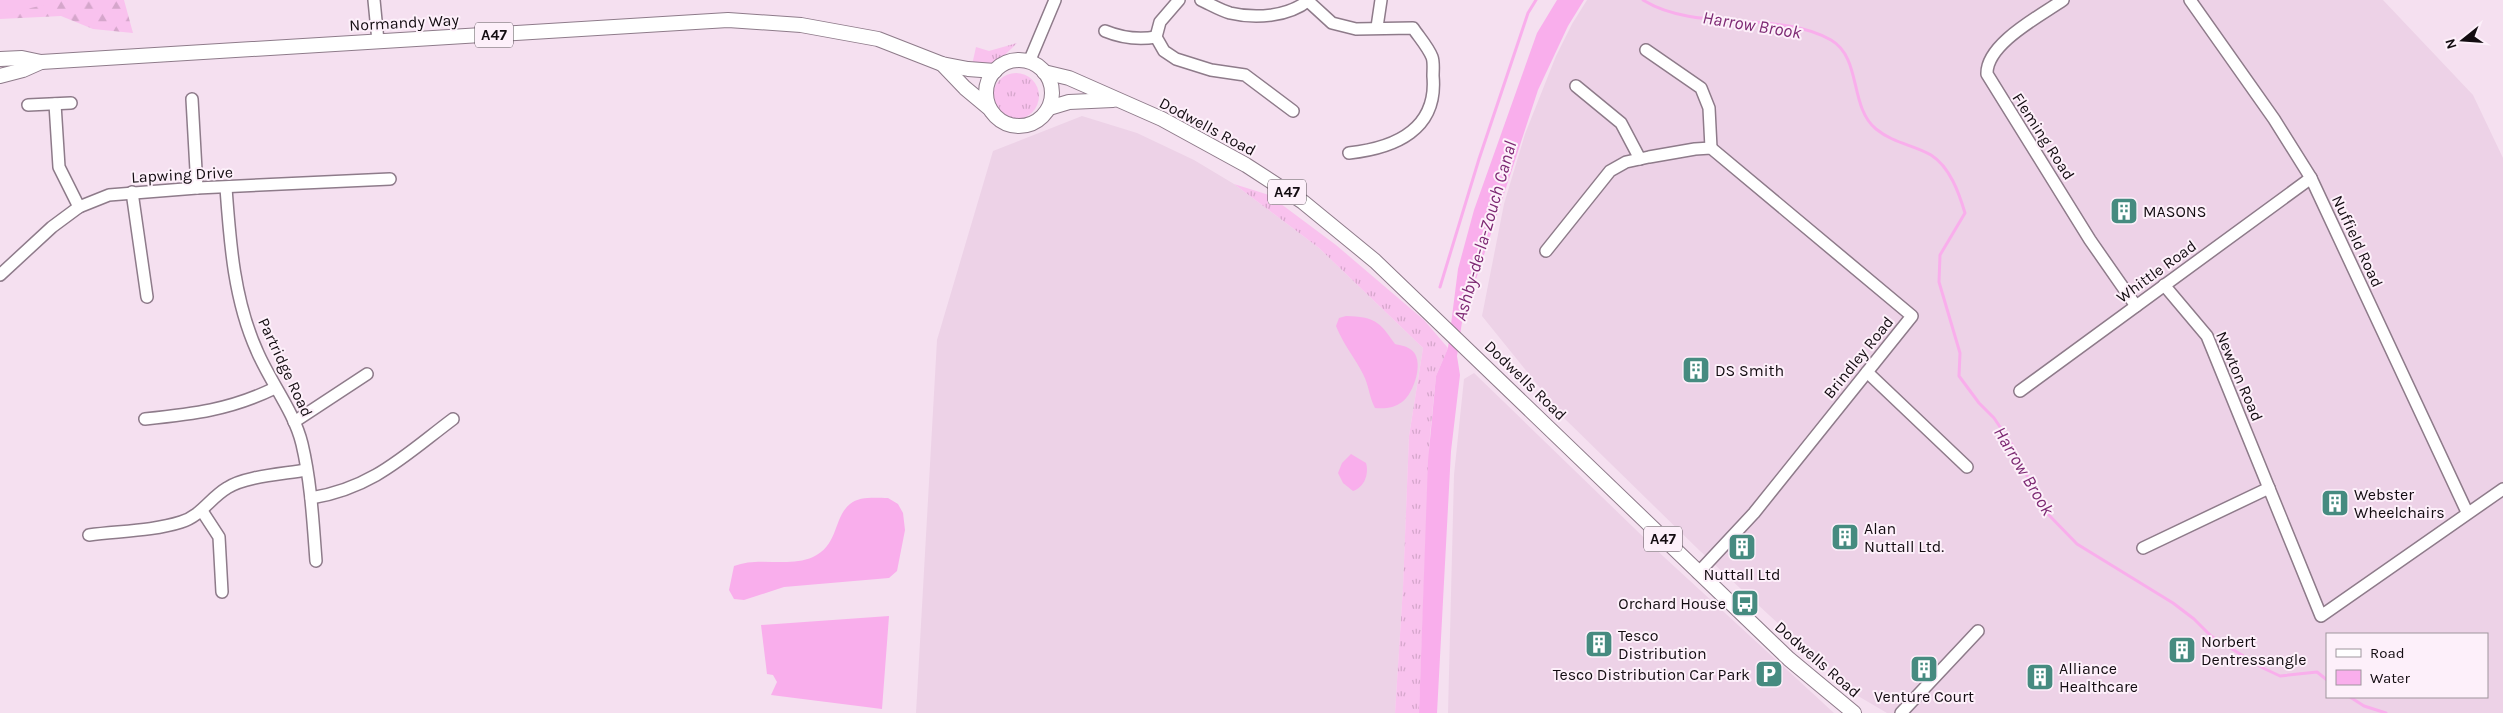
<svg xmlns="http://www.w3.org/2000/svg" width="2503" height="713" font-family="Karla,sans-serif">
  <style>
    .built { fill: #edd2e7; fill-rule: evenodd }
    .grass { fill: url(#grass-tufts) }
    .forest { fill: url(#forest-firs) }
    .green { fill: #f9c2ee }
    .water { fill: #f9aeec }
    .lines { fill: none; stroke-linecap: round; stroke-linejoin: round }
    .stream { stroke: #f9aeec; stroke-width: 3 }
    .minor-casing { stroke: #8e7b8a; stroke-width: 14 }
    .major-casing { stroke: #8e7b8a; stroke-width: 16 }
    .minor { stroke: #fff; stroke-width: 11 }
    .major { stroke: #fff; stroke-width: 14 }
    .labels { text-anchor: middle; stroke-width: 4; stroke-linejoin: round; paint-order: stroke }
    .shield { fill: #fdf0fa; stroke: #595057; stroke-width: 1 }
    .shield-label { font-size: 15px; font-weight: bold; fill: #130c11 }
    .street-label { font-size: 16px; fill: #130c11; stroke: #fdf0fa }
    .poi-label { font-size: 16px; fill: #130c11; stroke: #fdf0fa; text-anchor: start }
    .water-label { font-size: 18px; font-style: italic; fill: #7d2973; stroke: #fdf0fa }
  </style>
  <defs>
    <pattern id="grass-tufts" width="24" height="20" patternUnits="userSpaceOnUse" patternTransform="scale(1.25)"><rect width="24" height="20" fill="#f9c2ee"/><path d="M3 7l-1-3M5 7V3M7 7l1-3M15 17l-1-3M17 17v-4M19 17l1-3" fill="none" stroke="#d5a6cb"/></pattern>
    <pattern id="forest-firs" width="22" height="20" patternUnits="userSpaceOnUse" patternTransform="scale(1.25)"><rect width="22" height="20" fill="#f9c2ee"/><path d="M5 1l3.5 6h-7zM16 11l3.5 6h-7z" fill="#d5a6cb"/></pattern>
  </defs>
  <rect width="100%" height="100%" fill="#f5e0f0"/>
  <g class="built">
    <path d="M1587,0H2383L2473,95L2503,158V713H1887L1853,693L1699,550L1565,419L1482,316L1504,204L1525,134L1556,56L1572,24ZM2327,634H2487V697H2327Z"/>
    <polygon points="1082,116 1137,133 1194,160 1234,184 1319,248 1423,348 1409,436 1403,588 1395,713 916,713 937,340 993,151"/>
    <polygon points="1474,373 1664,557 1834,713 1448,713 1454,475 1464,379"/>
  </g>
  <g class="grass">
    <path d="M1017,43C1001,59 996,66 972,65L976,47L989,51Z"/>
    <circle cx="1016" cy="96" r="23"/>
    <polygon points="1234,184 1269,195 1336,245 1424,320 1448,348 1436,376 1430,435 1419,713 1395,713 1403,587 1409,436 1423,348 1319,248"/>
  </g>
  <polygon class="forest" points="0,0 124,0 133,33 93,29 61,16 0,19"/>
  <polygon class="green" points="0,0 66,0 0,15"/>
  <g class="water">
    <polygon points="1557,0 1584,0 1568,26 1538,90 1462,322 1457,356 1460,375 1451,451 1437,713 1419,713 1428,461 1436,376 1448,348 1458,269 1474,210 1537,33"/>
    <path d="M1346,316C1375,317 1379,321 1395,344C1399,345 1406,346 1410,349C1426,358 1414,394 1402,402C1394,408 1385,409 1375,408C1369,397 1369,385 1363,374C1355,358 1343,344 1336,326L1339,318Z"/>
    <path d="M1351,454L1366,463C1369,473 1365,487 1353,491L1343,483L1338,473L1342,463Z"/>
    <path d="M888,498L898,504L903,513L905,530L897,571L889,578L784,587L744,600L734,599L729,590L734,566C759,556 788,568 813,557C839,545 833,518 850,504C859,496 876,498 888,498Z"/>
    <polygon points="889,616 882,709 771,695 777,682 773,675 767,674 761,625"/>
  </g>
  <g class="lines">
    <g class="stream">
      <path d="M1643,0C1695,33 1780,10 1831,40C1862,58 1849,107 1876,129C1893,143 1914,145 1931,155C1950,167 1959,193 1965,213L1940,255L1939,282L1960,353L1959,376L1979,403L1994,418L2013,446L2043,509L2077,544L2173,603L2194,619L2211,636L2263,668L2280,676L2317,672L2327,680"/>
      <polyline points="1440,287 1479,159 1528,13 1536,0"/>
      <polyline points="2350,697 2364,706 2386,713"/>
    </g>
    <defs>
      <g id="minor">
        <polyline points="374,0 378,41"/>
        <polyline points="1179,0 1160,22 1156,37 1164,51 1176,59 1211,70 1245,75 1293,111"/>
        <path d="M1201,0C1210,4 1220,10 1230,13C1255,19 1288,17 1309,0"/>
        <path d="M2063,0C2040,16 1986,44 1987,74L2090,240L2136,306"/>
        <polyline points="2190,0 2274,119 2311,178 2467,512"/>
        <path d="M1308,1L1332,23L1356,29L1413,28C1419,37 1428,47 1432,57C1434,62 1433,70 1433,76C1438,130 1395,148 1349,153"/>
        <polyline points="1377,27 1381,0"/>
        <path d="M1105,31C1122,38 1138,40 1156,37"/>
        <polyline points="1646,50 1701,88 1709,108 1711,148"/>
        <polyline points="1029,62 1055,0"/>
        <polyline points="1576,86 1621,123 1640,159"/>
        <polyline points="192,99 197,188"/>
        <polyline points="55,104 59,167 79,207"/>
        <polyline points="28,105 71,103"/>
        <path d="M226,188C230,243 234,300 257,351C270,382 294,411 302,444C311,482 313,522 316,561"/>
        <polyline points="132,192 147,297"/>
        <polyline points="1546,251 1610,171 1626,162 1649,157 1695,149 1711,148 1912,316 1754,513 1698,573"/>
        <polyline points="0,275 52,227 79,207 109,195 197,188 390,179"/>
        <polyline points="2164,285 2207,336 2321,616 2503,489"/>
        <polyline points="1867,372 1967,467"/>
        <polyline points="2020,391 2311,178"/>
        <path d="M145,419C193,414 230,410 275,388"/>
        <polyline points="294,422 367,374"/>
        <path d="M311,498C373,488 405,455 453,419"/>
        <polyline points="202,511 219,537 222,592"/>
        <path d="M89,535C119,531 153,531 181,522C201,516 210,498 227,488C245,476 284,474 306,470"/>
        <polyline points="2143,548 2269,488"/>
        <polyline points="1901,713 1978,631"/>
      </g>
      <g id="major">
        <polyline points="0,59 22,58 41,62 728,20 801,25 878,39 942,64 968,69 995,71"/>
        <circle cx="1019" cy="93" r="33"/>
        <polyline points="942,64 965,88 989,108"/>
        <polyline points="1044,72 1069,78 1162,119 1246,165 1303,202 1375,261 1789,659 1854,713"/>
        <polyline points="0,76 23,70 41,62"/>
        <polyline points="1049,108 1069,102 1113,100"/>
      </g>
    </defs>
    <use href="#minor" class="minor-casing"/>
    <use href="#major" class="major-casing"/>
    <use href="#minor" class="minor"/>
    <use href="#major" class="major"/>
  </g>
  <defs>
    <symbol id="building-square" viewBox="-11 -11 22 22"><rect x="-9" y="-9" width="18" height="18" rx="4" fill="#468b80" stroke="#fdf0fa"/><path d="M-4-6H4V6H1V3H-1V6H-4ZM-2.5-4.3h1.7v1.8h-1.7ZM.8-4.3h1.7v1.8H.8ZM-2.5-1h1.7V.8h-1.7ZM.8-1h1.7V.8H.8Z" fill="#fff"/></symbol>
    <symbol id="bus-square" viewBox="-11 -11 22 22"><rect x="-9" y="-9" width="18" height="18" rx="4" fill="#468b80" stroke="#fdf0fa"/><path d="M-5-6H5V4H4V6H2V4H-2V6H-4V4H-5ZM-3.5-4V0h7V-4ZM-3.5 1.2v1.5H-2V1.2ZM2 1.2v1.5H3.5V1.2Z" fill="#fff"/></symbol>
    <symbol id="parking-square" viewBox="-11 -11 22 22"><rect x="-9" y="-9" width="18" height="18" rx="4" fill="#468b80" stroke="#fdf0fa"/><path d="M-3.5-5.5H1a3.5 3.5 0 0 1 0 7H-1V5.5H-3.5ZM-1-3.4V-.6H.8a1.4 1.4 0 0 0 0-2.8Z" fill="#fff"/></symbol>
  </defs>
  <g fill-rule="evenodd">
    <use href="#building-square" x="2108" y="195" width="32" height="32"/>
    <use href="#building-square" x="1680" y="354" width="32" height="32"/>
    <use href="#building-square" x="2319" y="487" width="32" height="32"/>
    <use href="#building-square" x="1829" y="521" width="32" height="32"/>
    <use href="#building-square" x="1726" y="531" width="32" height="32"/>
    <use href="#bus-square" x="1729" y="587" width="32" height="32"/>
    <use href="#building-square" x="1583" y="628" width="32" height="32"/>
    <use href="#building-square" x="2166" y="634" width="32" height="32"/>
    <use href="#building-square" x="1908" y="653" width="32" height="32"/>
    <use href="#parking-square" x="1753" y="658" width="32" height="32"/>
    <use href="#building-square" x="2024" y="661" width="32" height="32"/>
  </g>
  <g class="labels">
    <g class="shield">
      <rect x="475" y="22.5" width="38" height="25" rx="4"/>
      <rect x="1268" y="179.5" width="38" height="25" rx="4"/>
      <rect x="1644" y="526.5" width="38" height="25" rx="4"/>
    </g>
    <g class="shield-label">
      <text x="494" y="40">A47</text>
      <text x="1287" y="197">A47</text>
      <text x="1663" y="544">A47</text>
    </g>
    <g class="street-label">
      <text transform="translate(404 22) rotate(-3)" y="6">Normandy Way</text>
      <text transform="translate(1208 126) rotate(28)" y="6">Dodwells Road</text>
      <text transform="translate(2044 136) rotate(57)" y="6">Fleming Road</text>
      <text transform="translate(182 174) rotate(-3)" y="6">Lapwing Drive</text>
      <text transform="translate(2358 241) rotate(65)" y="6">Nuffield Road</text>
      <text transform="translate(2156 271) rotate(-36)" y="6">Whittle Road</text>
      <text transform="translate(1858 357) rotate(-51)" y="6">Brindley Road</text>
      <text transform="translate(286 367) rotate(65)" y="6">Partridge Road</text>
      <text transform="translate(2240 376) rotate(67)" y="6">Newton Road</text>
      <text transform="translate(1526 380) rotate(44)" y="6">Dodwells Road</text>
      <text transform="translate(1818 659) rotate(41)" y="6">Dodwells Road</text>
    </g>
    <g class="poi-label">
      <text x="2143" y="217">MASONS</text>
      <text x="1715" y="376">DS Smith</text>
      <text x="2354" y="500">Webster<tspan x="2354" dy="18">Wheelchairs</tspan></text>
      <text x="1864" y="534">Alan<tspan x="1864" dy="18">Nuttall Ltd.</tspan></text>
      <text x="1742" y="580" text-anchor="middle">Nuttall Ltd</text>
      <text x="1726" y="609" text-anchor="end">Orchard House</text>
      <text x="1618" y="641">Tesco<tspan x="1618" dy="18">Distribution</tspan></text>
      <text x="2201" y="647">Norbert<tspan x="2201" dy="18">Dentressangle</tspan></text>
      <text x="2059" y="674">Alliance<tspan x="2059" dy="18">Healthcare</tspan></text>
      <text x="1750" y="680" text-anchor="end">Tesco Distribution Car Park</text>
      <text x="1924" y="702" text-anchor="middle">Venture Court</text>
    </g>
    <g class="water-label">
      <text transform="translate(1752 25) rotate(9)" y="6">Harrow Brook</text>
      <text transform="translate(1485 231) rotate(-74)" y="6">Ashby-de-la-Zouch Canal</text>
      <text transform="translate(2024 471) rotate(59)" y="6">Harrow Brook</text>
    </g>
  </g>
  <rect x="2326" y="633" width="162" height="65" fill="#fdf0fa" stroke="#9f959d"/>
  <rect x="2336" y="649" width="25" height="8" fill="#ffffff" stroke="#9f959d"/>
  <text x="2370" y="658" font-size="15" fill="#130c11">Road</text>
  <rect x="2336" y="670" width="25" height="15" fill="#f9aeec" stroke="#9f959d"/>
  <text x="2370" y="683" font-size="15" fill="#130c11">Water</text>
  <g transform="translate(2463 40) rotate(253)" stroke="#fdf0fa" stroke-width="4" paint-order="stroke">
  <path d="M0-4L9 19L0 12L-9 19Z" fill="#130c11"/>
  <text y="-8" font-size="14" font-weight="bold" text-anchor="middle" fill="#130c11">N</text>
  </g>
</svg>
